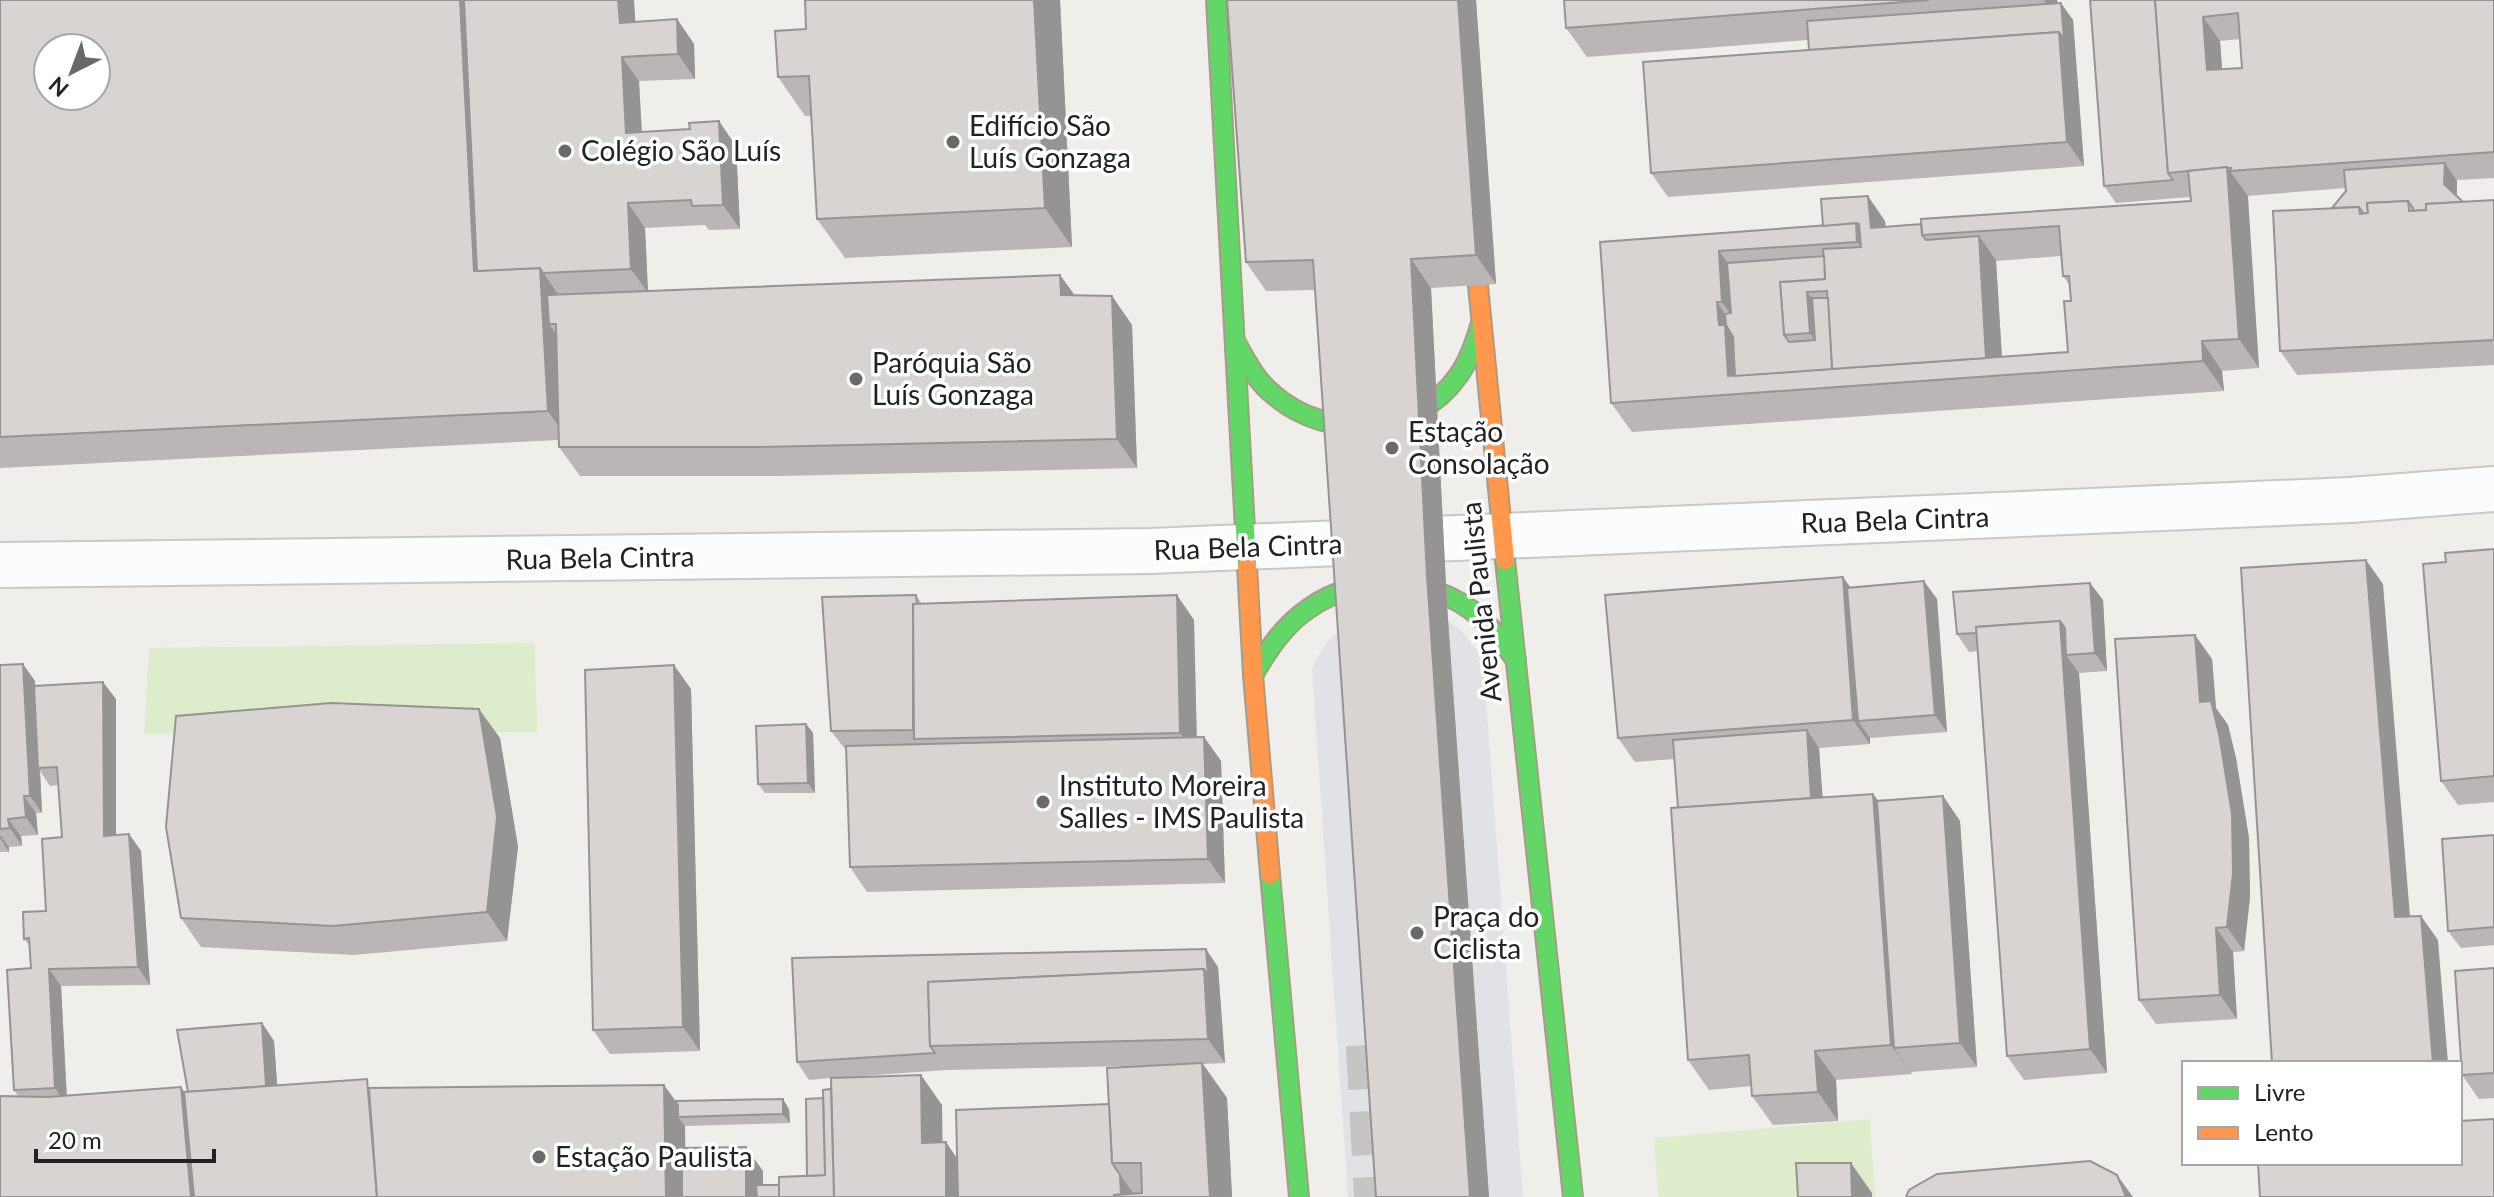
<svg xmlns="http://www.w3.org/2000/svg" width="2494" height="1197" font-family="Lato,sans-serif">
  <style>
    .grass { fill: #ddeccb }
    .plaza { fill: #e2e1e5 }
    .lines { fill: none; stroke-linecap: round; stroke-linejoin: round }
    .primary-tunnel { stroke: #c7c5c3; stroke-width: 44; stroke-dasharray: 44 22; stroke-linecap: butt }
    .street-casing { stroke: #c9c8c7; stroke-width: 48 }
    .fast-casing { stroke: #a79c86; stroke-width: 22 }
    .slow-casing { stroke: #a79c86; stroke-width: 22 }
    .street { stroke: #fdfcfc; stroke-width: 44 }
    .fast { stroke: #63d668; stroke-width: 18 }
    .slow { stroke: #ff974d; stroke-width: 18 }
    .wall { fill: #b9b6b5; fill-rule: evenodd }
    .shaded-wall { fill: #969493 }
    .building { fill: #d7d4d2; stroke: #969493; stroke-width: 2; fill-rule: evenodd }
    .poi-dot { fill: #6a6968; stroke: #fff; stroke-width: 3 }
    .labels { text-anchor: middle; stroke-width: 7; stroke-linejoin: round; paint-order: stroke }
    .poi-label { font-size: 28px; fill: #222; stroke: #fff; text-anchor: start }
    .street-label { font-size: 28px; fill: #222; stroke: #fff }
  </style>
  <rect width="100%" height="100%" fill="#f0eeeb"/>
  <g class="grass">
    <polygon points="535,643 537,732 144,734 149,648"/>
    <polygon points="1870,1119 1875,1197 1658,1197 1654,1138"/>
  </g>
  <polygon class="plaza" points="1445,619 1461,630 1483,659 1523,1197 1348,1197 1312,670 1319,654 1332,637 1347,624"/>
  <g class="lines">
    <polyline class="primary-tunnel" points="1368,1045 1376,1197"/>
    <defs>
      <polyline id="street" points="0,565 1151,551 2350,500 2494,489"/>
      <g id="fast">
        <polyline points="1216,0 1247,566"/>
        <path d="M1235,341C1246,361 1256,381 1274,395C1327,441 1416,436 1458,376C1469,361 1475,343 1480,326"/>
        <polyline points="1505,560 1573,1197"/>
        <path d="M1253,675C1268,650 1283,626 1308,609C1362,570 1443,576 1489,626C1499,636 1507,649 1516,660"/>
        <polyline points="1270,874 1299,1197"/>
      </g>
      <g id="slow">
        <polyline points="1472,225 1505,560"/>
        <polyline points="1247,566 1253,675 1270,874"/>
      </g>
    </defs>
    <use href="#street" class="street-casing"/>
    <use href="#fast" class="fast-casing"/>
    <use href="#slow" class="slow-casing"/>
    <use href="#street" class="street"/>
    <use href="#fast" class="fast"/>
    <use href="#slow" class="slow"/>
  </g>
  <g class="wall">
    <polygon points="0,0 635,22 677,19 694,44 695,79 639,81 642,132 736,146 740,229 709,230 705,225 645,228 648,291 1060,275 1075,296 1112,296 1132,325 1137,468 779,476 580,476 559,447 559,440 0,468"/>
    <polygon points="1060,0 1072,247 845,258 817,219 812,116 805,116 778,77 806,29"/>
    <polygon points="1476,0 1496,284 1431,288 1447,605 1489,1197 1376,1197 1315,290 1266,291 1246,262"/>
    <polygon points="1564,0 2057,0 2058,3 2073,20 2084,166 1668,197 1651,173 1809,50 1808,40 1587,57 1566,28"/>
    <path d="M2090,0H2494V178L2457,180V196L2463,202L2494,200V365L2297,375L2280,351L2332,208L2346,191V188L2247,196L2259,368L2222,371L2224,391L1632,432L1611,403L1600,242L1885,221L1886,227L2191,201L2190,197L2116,203L2104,186ZM2240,39L2242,68L2222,69L2220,41ZM2061,256L2063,276L2070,286L2071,301L2068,352L2002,357L1996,261Z"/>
    <polygon points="2494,549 2494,802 2458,805 2441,781 2446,562"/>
    <polygon points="1843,577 1850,588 1937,599 1947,732 1870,738 1870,744 1819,748 1822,797 1873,794 1878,800 1943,796 1960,821 1977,1067 1911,1072 1912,1074 1836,1080 1838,1121 1773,1125 1752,1096 1752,1086 1709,1090 1688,1060 1678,808 1674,759 1635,762 1618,738"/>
    <polygon points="2090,583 2103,600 2107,671 2079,673 2107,1073 2024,1080 2007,1056 1978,651 1969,652 1957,634"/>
    <polygon points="916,595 922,604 1194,620 1197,737 1204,737 1221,761 1225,883 867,892 850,867 846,748 844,748 831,731"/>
    <polygon points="2212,659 2216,708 2228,725 2236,758 2249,838 2250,897 2244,951 2233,952 2237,1019 2156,1024 2139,1000"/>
    <path d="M0,665L35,681V686L116,699V835L129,834L141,851L150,985L61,986L67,1095L188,1092L262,1023L274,1041L277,1085L373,1088L664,1085L675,1101L789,1109L790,1123L685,1126V1148L763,1171V1185H779L807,1176L823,1098L831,1089V1078L809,1080L797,1062L1218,967L1225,1063L1203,1064L1227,1098L1232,1197H0L18,1096L14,1090L31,968L29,945L24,939L46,911L62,837L58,785L50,786L40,771L42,813H36L38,835L21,836L22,846L9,847V852H0ZM1170,1065L1109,1104L957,1159L946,1142H942V1105L846,1077L947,1070Z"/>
    <polygon points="691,689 700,1051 610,1054 593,1030"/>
    <polygon points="806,724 813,733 815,793 765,793 758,784"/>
    <polygon points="500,738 518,847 507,941 354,955 201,947 181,918"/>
    <polygon points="2494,835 2494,945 2461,948 2448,931"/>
    <polygon points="2494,968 2494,1098 2479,1099 2462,1075"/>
  </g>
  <g class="shaded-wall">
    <polygon points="460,0 479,0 478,276 474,271"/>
    <polygon points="618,0 634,0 637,47 620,23"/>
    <polygon points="1034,0 1060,0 1072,247 1045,208"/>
    <polygon points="1458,0 1476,0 1496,284 1476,255"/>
    <polygon points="2044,0 2057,0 2059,21"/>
    <polygon points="2061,3 2073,20 2084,166 2067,142 2059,32"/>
    <polygon points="2203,17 2220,41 2224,94 2207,70"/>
    <polygon points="677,19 694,44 695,79 678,54"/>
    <polygon points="622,57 639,81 643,157 626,133"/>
    <polygon points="719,121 736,146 740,229 723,205"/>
    <polygon points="2445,163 2457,181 2457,202 2444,184"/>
    <polygon points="2227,167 2248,196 2259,368 2239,339"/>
    <polygon points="1868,196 1885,221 1888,253 1871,228"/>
    <polygon points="628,203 645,228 648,293 631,269"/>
    <polygon points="1856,223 1876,252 1878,271 1857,242"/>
    <polygon points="1979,236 1996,260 2003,376 1986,363"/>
    <polygon points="1719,251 1740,280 1743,331 1722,302"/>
    <polygon points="1411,259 1431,288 1447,605 1489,1197 1470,1197 1427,576"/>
    <polygon points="540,268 560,297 556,324 549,324 563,344 568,440 548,411"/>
    <polygon points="1060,275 1081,304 1061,295"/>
    <polygon points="1807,292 1824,316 1827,358 1810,333"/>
    <polygon points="1112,296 1132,325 1137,468 1117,439"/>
    <polygon points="1717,302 1737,332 1747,387 1728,376 1719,325"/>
    <polygon points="2202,341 2222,371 2224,391 2203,361"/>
    <polygon points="2366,560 2383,584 2412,941 2395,917"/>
    <polygon points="1843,577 1860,601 1858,721 1870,738 1870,744 1853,720"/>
    <polygon points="1924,581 1937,599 1947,732 1935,715"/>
    <polygon points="2090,583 2103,600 2107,671 2095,653"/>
    <polygon points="1177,595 1194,620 1197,757 1180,733"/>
    <polygon points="2060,621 2077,645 2066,655 2079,673 2107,1073 2090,1049"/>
    <polygon points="2195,635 2212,659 2216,708 2228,725 2236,758 2249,838 2250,897 2244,951 2227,927 2200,702"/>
    <polygon points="23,664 35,681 40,768 38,768 40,771 42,813 30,796"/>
    <polygon points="674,665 691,689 700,1051 683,1027"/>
    <polygon points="103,682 116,699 116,853 104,836"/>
    <polygon points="479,709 500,738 518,847 507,941 487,912"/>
    <polygon points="806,724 813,733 815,793 808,783"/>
    <polygon points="1807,730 1819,748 1825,829 1812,811"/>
    <polygon points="1204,737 1221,761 1225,883 1208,859"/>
    <polygon points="1873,794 1894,823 1894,1048 1912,1074 1891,1045"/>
    <polygon points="24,796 36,813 38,835 26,817"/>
    <polygon points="1943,796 1960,821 1977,1067 1960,1043"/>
    <polygon points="8,819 21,836 22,846 10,828"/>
    <polygon points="129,834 141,851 150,985 138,967"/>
    <polygon points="0,835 9,847 9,852 0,838"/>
    <polygon points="2421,916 2438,940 2448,1063 2433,1063"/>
    <polygon points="2216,928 2233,952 2237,1019 2220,995"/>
    <polygon points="1206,949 1218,967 1225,1063 1208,1039 1204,969"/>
    <polygon points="49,969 61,986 67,1105 55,1088"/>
    <polygon points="262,1023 274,1041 279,1110 267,1093"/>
    <polygon points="1815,1051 1836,1080 1838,1121 1818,1092"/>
    <polygon points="1202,1063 1227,1098 1232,1197 1210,1197"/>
    <polygon points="921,1075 942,1105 943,1172 922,1143"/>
    <polygon points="664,1085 685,1114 678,1117 685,1126 686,1197 666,1197"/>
    <polygon points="181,1087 201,1116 209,1197 191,1197"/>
    <polygon points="783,1099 789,1109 790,1123 783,1114"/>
    <polygon points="946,1142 966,1172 966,1197 946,1197"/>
    <polygon points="746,1147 763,1171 763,1197 746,1197"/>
    <polygon points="1851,1163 1872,1193 1872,1197 1852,1197"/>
    <polygon points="1120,1175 1136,1197 1121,1197"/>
    <polygon points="2117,1175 2133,1197 2126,1197"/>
  </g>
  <g class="building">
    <path d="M0,0H460L474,271L540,268L548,411L0,437ZM48,48H96V96H48Z"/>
    <polygon points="464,0 618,0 620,23 677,19 678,54 622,57 626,133 690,129 689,123 719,121 723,205 692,206 691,200 628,203 631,269 543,273 540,268 477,271"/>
    <polygon points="805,0 1034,0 1045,208 817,219 809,76 778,77 775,31 806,29"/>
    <polygon points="1227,0 1458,0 1476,255 1411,259 1427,576 1470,1197 1376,1197 1313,260 1246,262"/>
    <polygon points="1564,0 1929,0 1566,28"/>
    <polygon points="2090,0 2155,0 2168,173 2173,180 2104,186"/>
    <path d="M2155,0H2494V152L2230,171L2231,168H2227V167L2168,173ZM2238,13L2242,68L2207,70L2203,17Z"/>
    <polygon points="2061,3 2064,39 2059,32 1809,50 1807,21"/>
    <polygon points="2059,32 2067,142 1651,173 1643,62"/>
    <polygon points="2445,163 2444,184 2463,202 2426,204 2426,210 2413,211 2413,208 2408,201 2367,203 2368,213 2364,214 2359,207 2332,208 2346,191 2344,170"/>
    <polygon points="2227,167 2239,339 2202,341 2203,361 1611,403 1600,242 1856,223 1857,242 1719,251 1722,302 1717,302 1719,325 1725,325 1728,376 2068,352 2064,301 2071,301 2069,276 2063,276 2059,226 1922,235 1921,219 2191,201 2188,171"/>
    <polygon points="1868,196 1871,228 1921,224 1922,235 1926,240 1979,236 1986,358 1832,369 1827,291 1807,292 1810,333 1784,335 1780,282 1825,279 1823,249 1861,247 1859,224 1856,223 1823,226 1821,199"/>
    <polygon points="2494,200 2494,340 2280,351 2273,211 2359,207 2360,214 2368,213 2367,203 2408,201 2409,211 2426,210 2426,204"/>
    <polygon points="1824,256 1825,279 1780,282 1784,335 1789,342 1815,340 1812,298 1828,298 1832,369 1735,376 1733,337 1726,325 1725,314 1731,313 1727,263"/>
    <polygon points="1060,275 1061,295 1112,296 1117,439 758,447 559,447 556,324 549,324 547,295"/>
    <polygon points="2494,549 2494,776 2441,781 2423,564 2446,562 2445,553"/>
    <polygon points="2366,560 2395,917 2421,916 2433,1063 2272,1063 2241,568"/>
    <polygon points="1843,577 1853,720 1618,738 1605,595"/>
    <polygon points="1924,581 1935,715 1858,721 1847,588"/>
    <polygon points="2090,583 2095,653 2066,655 2065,628 2060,621 1976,627 1977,633 1957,634 1953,592"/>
    <polygon points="916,595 917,604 913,604 913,730 831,731 822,597"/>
    <polygon points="1177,595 1180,733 914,739 913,604"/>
    <polygon points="2060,621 2090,1049 2007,1056 1976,627"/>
    <polygon points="2195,635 2200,702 2211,701 2219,734 2232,814 2233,873 2227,927 2216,928 2220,995 2139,1000 2115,639"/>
    <polygon points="23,664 30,796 24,796 26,817 8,819 10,828 0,829 0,665"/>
    <polygon points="674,665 683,1027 593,1030 585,670"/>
    <polygon points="103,682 104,836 129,834 138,967 49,969 55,1088 14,1090 7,970 31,968 29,938 24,939 23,912 46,911 42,839 62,837 57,767 38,768 34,686"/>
    <polygon points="331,703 479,709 497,817 487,912 333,926 181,918 166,827 176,716"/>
    <polygon points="806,724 808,783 758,784 756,726"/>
    <polygon points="1807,730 1811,798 1678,808 1673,740"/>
    <polygon points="1204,737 1208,859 850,867 846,746"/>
    <polygon points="1873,794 1891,1045 1815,1051 1818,1092 1752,1096 1749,1055 1688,1060 1671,808"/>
    <polygon points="1943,796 1960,1043 1894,1048 1877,801"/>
    <polygon points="2494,835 2494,927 2448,931 2442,839"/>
    <polygon points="1206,949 1208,975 1204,969 928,982 930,1046 935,1053 797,1062 792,958"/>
    <polygon points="2494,968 2494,1073 2462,1075 2455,971"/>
    <polygon points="1204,969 1208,1039 930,1046 928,982"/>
    <polygon points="262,1023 266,1086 188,1092 177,1030"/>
    <polygon points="1202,1063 1210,1197 1114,1197 1114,1195 1142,1193 1141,1163 1112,1163 1107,1068"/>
    <polygon points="921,1075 922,1143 946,1142 946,1197 834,1197 831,1078"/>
    <polygon points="367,1079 377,1197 194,1197 184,1092"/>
    <polygon points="664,1085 666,1197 377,1197 369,1088"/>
    <polygon points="181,1087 191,1197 0,1197 0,1096 48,1097"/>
    <polygon points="831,1089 834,1197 779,1197 779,1177 825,1175 823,1090"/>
    <polygon points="823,1098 825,1175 807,1176 806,1099"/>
    <polygon points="783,1099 783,1114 678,1117 678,1105 675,1101"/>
    <polygon points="1109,1104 1112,1163 1120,1175 1121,1194 1114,1195 1114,1197 958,1197 956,1110"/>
    <polygon points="2494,1119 2494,1197 2260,1197 2258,1163 2460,1163 2460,1121"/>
    <polygon points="746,1147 746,1197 682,1197 682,1148"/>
    <polygon points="2090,1161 2117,1175 2126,1197 1906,1197 1909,1190 1937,1174"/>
    <polygon points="1796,1163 1851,1163 1852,1197 1798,1197"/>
    <polygon points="756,1185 779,1185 779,1197 757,1197"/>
  </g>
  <g class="poi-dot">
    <circle cx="953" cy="142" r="8"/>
    <circle cx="565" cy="151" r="8"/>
    <circle cx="856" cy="379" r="8"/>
    <circle cx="1392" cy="448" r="8"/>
    <circle cx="1043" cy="802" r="8"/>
    <circle cx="1417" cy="933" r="8"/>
    <circle cx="539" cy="1157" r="8"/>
  </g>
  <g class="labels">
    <g class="poi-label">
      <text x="969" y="136">Edifício São<tspan x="969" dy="32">Luís Gonzaga</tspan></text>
      <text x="581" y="161">Colégio São Luís</text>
      <text x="872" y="373">Paróquia São<tspan x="872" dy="32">Luís Gonzaga</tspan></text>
      <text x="1408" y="442">Estação<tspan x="1408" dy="32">Consolação</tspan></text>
      <text x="1059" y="796">Instituto Moreira<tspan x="1059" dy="32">Salles - IMS Paulista</tspan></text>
      <text x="1433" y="927">Praça do<tspan x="1433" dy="32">Ciclista</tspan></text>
      <text x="555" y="1167">Estação Paulista</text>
    </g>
    <g class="street-label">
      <text transform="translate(1895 520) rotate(-2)" y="10">Rua Bela Cintra</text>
      <text transform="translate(1248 547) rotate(-2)" y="10">Rua Bela Cintra</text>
      <text transform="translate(600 558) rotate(-1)" y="10">Rua Bela Cintra</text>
      <text transform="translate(1481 602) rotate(-96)" y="10">Avenida Paulista</text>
    </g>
  </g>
  <rect x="2182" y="1061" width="280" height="104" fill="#ffffff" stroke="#a7a7a7" stroke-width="2"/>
  <rect x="2198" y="1087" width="40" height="12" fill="#63d668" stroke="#a7a7a7" stroke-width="2"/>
  <text x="2254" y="1101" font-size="24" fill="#222222">Livre</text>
  <rect x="2198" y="1127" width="40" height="12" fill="#ff974d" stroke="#a7a7a7" stroke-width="2"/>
  <text x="2254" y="1141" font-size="24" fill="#222222">Lento</text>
  <g transform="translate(72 72) rotate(222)"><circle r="38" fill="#ffffff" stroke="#a7a7a7" stroke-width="2"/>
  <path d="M0-6L14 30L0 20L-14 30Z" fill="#6a6968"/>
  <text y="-12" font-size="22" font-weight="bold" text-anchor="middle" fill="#222222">N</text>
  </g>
  <path d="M36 1149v12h178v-12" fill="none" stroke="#222222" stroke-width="4"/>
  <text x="48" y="1149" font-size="24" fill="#222222" stroke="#ffffff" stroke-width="6" paint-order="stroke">20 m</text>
</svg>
